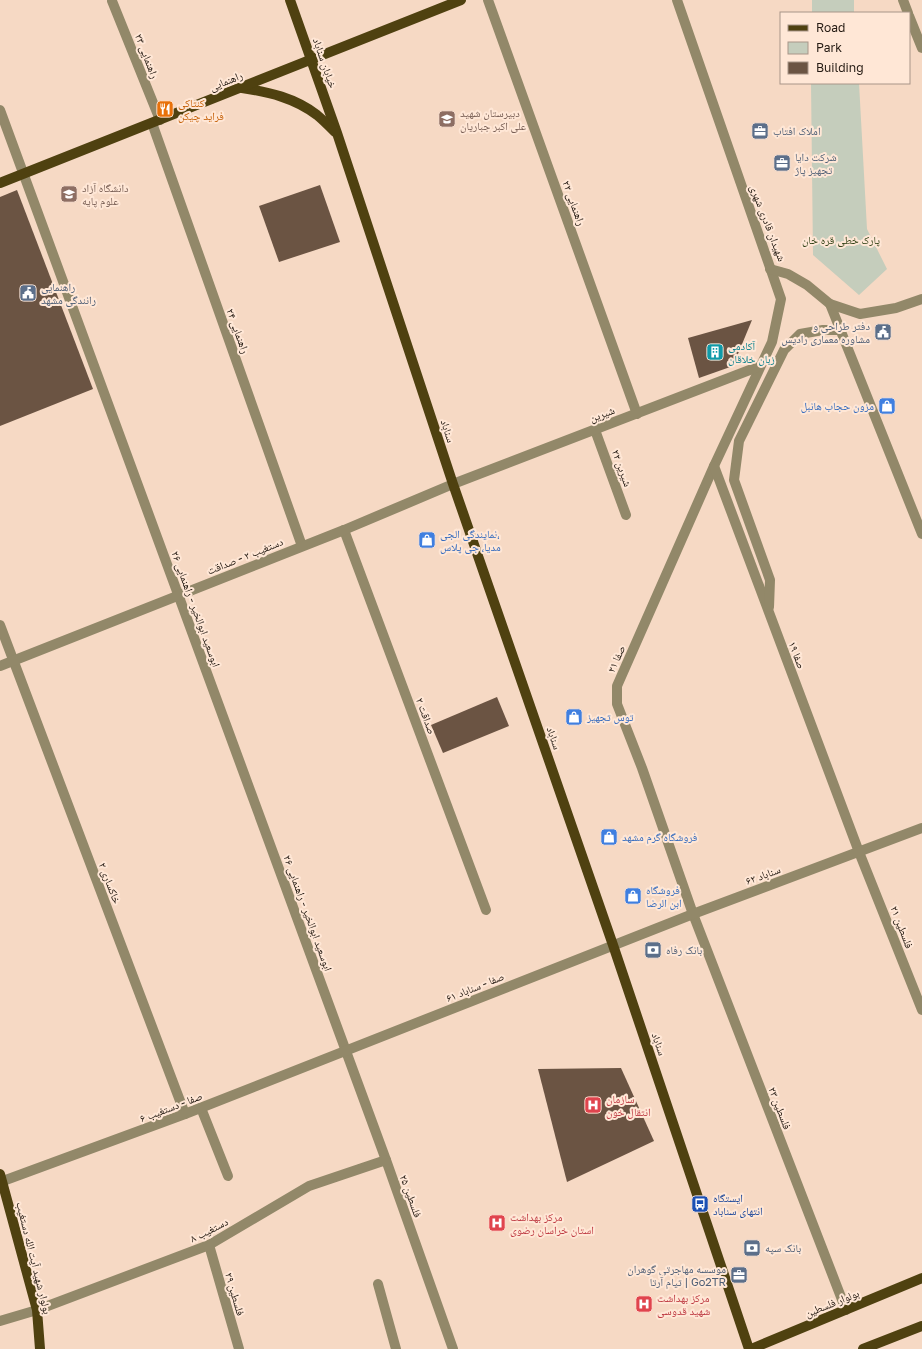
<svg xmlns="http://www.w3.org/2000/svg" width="922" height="1349" font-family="'Golos Text','Noto Naskh Arabic',sans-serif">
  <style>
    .green { fill: #c5cdbc }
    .building { fill: #6b5443 }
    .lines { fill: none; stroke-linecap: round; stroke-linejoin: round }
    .minor { stroke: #928869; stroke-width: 10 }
    .major { stroke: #4f4110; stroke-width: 10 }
    .labels { text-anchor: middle; stroke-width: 4; stroke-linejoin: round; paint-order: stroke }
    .street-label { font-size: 11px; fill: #251b13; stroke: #ffe7d6 }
    .food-label { font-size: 11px; fill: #c56008; stroke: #ffe7d6; text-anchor: start }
    .education-label { font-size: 11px; fill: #785e54; stroke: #ffe7d6; text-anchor: start }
    .service-label { font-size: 11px; fill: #4e5e75; stroke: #ffe7d6; text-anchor: start }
    .park-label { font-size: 11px; fill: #304115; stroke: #ffe7d6 }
    .culture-label { font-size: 11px; fill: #0d838f; stroke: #ffe7d6; text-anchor: start }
    .shop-label { font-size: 11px; fill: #366cbe; stroke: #ffe7d6; text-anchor: start }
    .health-label { font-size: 11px; fill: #be3a42; stroke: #ffe7d6; text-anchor: start }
    .transit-label { font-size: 11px; fill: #164399; stroke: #ffe7d6; text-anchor: start }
  </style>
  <rect width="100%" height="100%" fill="#f6d9c4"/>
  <g class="green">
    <rect x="812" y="0" width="42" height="13"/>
    <polygon points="811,83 859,83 867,229 887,269 859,295 813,255"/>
  </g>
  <g class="building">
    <polygon points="320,185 340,242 279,262 259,206"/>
    <polygon points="17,190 93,389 0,426 0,197"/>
    <polygon points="752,320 733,366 699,378 688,338"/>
    <polygon points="497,697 509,726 443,753 431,725"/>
    <polygon points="621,1068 654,1141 567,1182 538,1069"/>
  </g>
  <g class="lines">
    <g class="minor">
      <polyline points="488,0 637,414"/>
      <polyline points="677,0 781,299 772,342 714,466 617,686 617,704 642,768 693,914 846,1310"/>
      <polyline points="903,0 908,13"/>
      <polyline points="112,1 160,120"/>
      <polyline points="909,16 922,48"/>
      <polyline points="0,110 386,1160 453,1349"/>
      <polyline points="152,123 302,546"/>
      <polyline points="770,269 788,274 807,285 830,304 922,534"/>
      <polyline points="830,304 860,314 896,308 922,299"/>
      <polyline points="595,430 626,515"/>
      <polyline points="714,466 859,852 922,1010"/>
      <polyline points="344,530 486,910"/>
      <polyline points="769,607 770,580 734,480 739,441 784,350 800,334 823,330 840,330"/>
      <polyline points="0,625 185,1114"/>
      <polyline points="0,666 344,530 453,484 760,366"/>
      <polyline points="201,1108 228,1176"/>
      <polyline points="3,1181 185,1114 693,914 922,828"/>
      <polyline points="209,1245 239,1349"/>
      <polyline points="378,1284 396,1349"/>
      <polyline points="0,1321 37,1310 209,1245 309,1186 386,1160"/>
    </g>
    <g class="major">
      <polyline points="290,0 337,133 453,484 613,945 749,1349"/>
      <path d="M242,88C269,92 295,98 317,115C323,120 329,126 335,132"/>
      <polyline points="0,183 461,0"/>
      <polyline points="0,1174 37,1310 40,1349"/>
      <polyline points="751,1349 922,1278"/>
      <polyline points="863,1349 922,1326"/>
    </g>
  </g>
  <defs>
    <symbol id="restaurant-square" viewBox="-11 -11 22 22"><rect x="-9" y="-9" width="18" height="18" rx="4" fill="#e8710a" stroke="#ffe7d6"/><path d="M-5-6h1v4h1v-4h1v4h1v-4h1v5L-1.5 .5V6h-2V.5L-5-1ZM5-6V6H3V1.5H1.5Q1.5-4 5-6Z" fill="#fff"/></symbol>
    <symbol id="school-square" viewBox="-11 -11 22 22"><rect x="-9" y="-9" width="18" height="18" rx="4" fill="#8d6e63" stroke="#ffe7d6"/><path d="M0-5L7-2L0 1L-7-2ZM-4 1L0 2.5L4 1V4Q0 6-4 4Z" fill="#fff"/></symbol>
    <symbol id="office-square" viewBox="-11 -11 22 22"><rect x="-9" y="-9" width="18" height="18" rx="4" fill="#5c6f8a" stroke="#ffe7d6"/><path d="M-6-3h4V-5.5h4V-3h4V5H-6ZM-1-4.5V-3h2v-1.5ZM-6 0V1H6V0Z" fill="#fff"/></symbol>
    <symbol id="university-square" viewBox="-11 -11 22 22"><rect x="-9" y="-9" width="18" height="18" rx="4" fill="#8d6e63" stroke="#ffe7d6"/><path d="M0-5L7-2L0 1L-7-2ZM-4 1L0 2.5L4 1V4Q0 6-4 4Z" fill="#fff"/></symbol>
    <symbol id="civic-square" viewBox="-11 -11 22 22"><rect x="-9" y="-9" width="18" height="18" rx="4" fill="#5c6f8a" stroke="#ffe7d6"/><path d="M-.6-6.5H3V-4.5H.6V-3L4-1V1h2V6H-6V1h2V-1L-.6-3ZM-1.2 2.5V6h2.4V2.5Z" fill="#fff"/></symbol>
    <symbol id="building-square" viewBox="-11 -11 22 22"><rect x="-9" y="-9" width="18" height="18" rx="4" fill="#0f9aa8" stroke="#ffe7d6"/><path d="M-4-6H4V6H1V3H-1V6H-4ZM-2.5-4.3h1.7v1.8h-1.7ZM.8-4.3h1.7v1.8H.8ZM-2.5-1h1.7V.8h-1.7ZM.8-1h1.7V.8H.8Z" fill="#fff"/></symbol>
    <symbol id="shop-square" viewBox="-11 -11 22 22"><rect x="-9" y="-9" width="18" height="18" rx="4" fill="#3f7fe0" stroke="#ffe7d6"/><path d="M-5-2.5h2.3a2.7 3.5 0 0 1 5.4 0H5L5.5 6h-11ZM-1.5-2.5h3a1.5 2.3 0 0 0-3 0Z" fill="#fff"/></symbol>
    <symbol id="bank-square" viewBox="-11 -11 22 22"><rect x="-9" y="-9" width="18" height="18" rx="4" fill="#5c6f8a" stroke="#ffe7d6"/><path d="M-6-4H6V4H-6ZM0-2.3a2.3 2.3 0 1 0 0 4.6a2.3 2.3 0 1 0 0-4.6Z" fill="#fff"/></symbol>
    <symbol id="hospital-square" viewBox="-11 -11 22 22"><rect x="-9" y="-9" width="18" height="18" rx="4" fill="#e0444e" stroke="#ffe7d6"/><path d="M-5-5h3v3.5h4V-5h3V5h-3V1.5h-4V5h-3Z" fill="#fff"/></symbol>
    <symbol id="bus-square" viewBox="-11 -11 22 22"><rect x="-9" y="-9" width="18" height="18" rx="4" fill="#1a4fb4" stroke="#ffe7d6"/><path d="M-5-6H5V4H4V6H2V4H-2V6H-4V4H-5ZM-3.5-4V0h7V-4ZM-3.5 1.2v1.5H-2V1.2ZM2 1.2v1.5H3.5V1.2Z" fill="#fff"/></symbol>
  </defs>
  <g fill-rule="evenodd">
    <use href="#restaurant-square" x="155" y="99" width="20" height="20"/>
    <use href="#school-square" x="437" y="109" width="20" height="20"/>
    <use href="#office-square" x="750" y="121" width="20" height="20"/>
    <use href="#office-square" x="772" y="153" width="20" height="20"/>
    <use href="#university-square" x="59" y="184" width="20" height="20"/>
    <use href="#civic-square" x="18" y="283" width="20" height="20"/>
    <use href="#civic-square" x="873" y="322" width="20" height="20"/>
    <use href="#building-square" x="705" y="342" width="20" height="20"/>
    <use href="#shop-square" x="877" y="396" width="20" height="20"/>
    <use href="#shop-square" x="417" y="530" width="20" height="20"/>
    <use href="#shop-square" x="564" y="707" width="20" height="20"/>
    <use href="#shop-square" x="599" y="827" width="20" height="20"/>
    <use href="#shop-square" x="623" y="886" width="20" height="20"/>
    <use href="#bank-square" x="643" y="940" width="20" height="20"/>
    <use href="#hospital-square" x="583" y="1095" width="20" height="20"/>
    <use href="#bus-square" x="690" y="1194" width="20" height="20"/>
    <use href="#hospital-square" x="487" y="1213" width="20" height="20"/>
    <use href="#bank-square" x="742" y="1238" width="20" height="20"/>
    <use href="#office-square" x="729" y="1265" width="20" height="20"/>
    <use href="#hospital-square" x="634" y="1294" width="20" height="20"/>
  </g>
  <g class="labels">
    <g class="street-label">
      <text transform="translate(147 56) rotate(69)" y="4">راهنمایی ۲۳</text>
      <text transform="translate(325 63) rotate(71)" y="4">خیابان سناباد</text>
      <text transform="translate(226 81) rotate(-22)" y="4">راهنمایی</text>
      <text transform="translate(574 203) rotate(70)" y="4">راهنمایی ۲۲</text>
      <text transform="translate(768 223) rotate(69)" y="4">شهیدان قادری شهری</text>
      <text transform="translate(238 331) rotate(70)" y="4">راهنمایی ۲۴</text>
      <text transform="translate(602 414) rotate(-21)" y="4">شیرین</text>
      <text transform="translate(448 431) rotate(72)" y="4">سناباد</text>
      <text transform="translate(622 468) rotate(70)" y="4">شیرین ۲۲</text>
      <text transform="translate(245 556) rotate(-22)" y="4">دستغیب ۲ - صداقت</text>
      <text transform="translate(196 609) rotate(70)" y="4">ابوسعید ابوالخیر - راهنمایی ۲۶</text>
      <text transform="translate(797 655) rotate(69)" y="4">صفا ۱۹</text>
      <text transform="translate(616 659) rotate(-66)" y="4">صفا ۲۱</text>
      <text transform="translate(426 716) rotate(70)" y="4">صداقت ۲</text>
      <text transform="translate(554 738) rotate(71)" y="4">سناباد</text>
      <text transform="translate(763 875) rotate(-20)" y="4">سناباد ۶۲</text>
      <text transform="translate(110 883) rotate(69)" y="4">خاکساری ۲</text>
      <text transform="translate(308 913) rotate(70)" y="4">ابوسعید ابوالخیر - راهنمایی ۲۶</text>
      <text transform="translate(902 927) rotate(69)" y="4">فلسطین ۲۱</text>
      <text transform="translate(475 987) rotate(-22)" y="4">صفا - سناباد ۶۱</text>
      <text transform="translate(659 1044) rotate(71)" y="4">سناباد</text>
      <text transform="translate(171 1107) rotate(-21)" y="4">صفا - دستغیب ۶</text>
      <text transform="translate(780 1108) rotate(69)" y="4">فلسطین ۲۳</text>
      <text transform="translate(411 1196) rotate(70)" y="4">فلسطین ۲۵</text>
      <text transform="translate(209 1230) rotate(-27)" y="4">دستغیب ۸</text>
      <text transform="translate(34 1258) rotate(76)" y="4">بولوار شهید آیت الله دستغیب</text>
      <text transform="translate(235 1294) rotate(74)" y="4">فلسطین ۲۹</text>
      <text transform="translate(832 1303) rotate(-22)" y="4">بولوار فلسطین</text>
    </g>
    <g class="food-label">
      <text x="178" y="107">کنتاکی<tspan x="178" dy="13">فراید چیکن</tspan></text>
    </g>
    <g class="education-label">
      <text x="460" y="117">دبیرستان شهید<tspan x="460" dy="13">علی اکبر جباریان</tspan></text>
      <text x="82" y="192">دانشگاه آزاد<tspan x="82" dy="13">علوم پایه</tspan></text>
    </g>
    <g class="service-label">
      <text x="773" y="135">املاک افتاب</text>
      <text x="795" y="161">شرکت دایا<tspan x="795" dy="13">تجهیز پاژ</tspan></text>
      <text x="41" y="291">راهنمایی<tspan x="41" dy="13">رانندگی مشهد</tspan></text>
      <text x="870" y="330" text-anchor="end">دفتر طراحی و<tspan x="870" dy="13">مشاوره معماری رادیس</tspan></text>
      <text x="666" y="954">بانک رفاه</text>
      <text x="765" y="1252">بانک سپه</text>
      <text x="726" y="1273" text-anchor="end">موسسه مهاجرتی گوهران<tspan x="726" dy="13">تیام آرتا | Go2TR</tspan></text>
    </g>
    <g class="park-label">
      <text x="841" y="244">پارک خطی قره خان</text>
    </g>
    <g class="culture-label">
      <text x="728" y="350">آکادمی<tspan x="728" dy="13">زبان خلاقان</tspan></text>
    </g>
    <g class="shop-label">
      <text x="874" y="410" text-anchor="end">مزون حجاب هانبل</text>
      <text x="440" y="538">نمایندگی الجی،<tspan x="440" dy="13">مدیا، جی پلاس</tspan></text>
      <text x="587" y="721">توس تجهیز</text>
      <text x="622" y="841">فروشگاه گرم مشهد</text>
      <text x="646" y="894">فروشگاه<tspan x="646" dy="13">ابن الرضا</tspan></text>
    </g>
    <g class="health-label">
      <text x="606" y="1103">سازمان<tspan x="606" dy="13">انتقال خون</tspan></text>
      <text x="510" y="1221">مرکز بهداشت<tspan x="510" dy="13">استان خراسان رضوی</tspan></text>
      <text x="657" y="1302">مرکز بهداشت<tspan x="657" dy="13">شهید قدوسی</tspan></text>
    </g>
    <g class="transit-label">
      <text x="713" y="1202">ايستگاه<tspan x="713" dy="13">انتهای سناباد</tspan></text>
    </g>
  </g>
  <rect x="780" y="12" width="130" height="72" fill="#ffe7d6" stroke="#a89588"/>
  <rect x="788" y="25" width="20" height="6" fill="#4f4110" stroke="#a89588"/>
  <text x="816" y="32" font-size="12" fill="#251b13">Road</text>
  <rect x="788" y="42" width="20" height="12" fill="#c5cdbc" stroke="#a89588"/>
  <text x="816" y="52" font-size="12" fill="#251b13">Park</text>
  <rect x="788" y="62" width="20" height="12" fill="#6b5443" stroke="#a89588"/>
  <text x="816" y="72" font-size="12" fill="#251b13">Building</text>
</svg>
